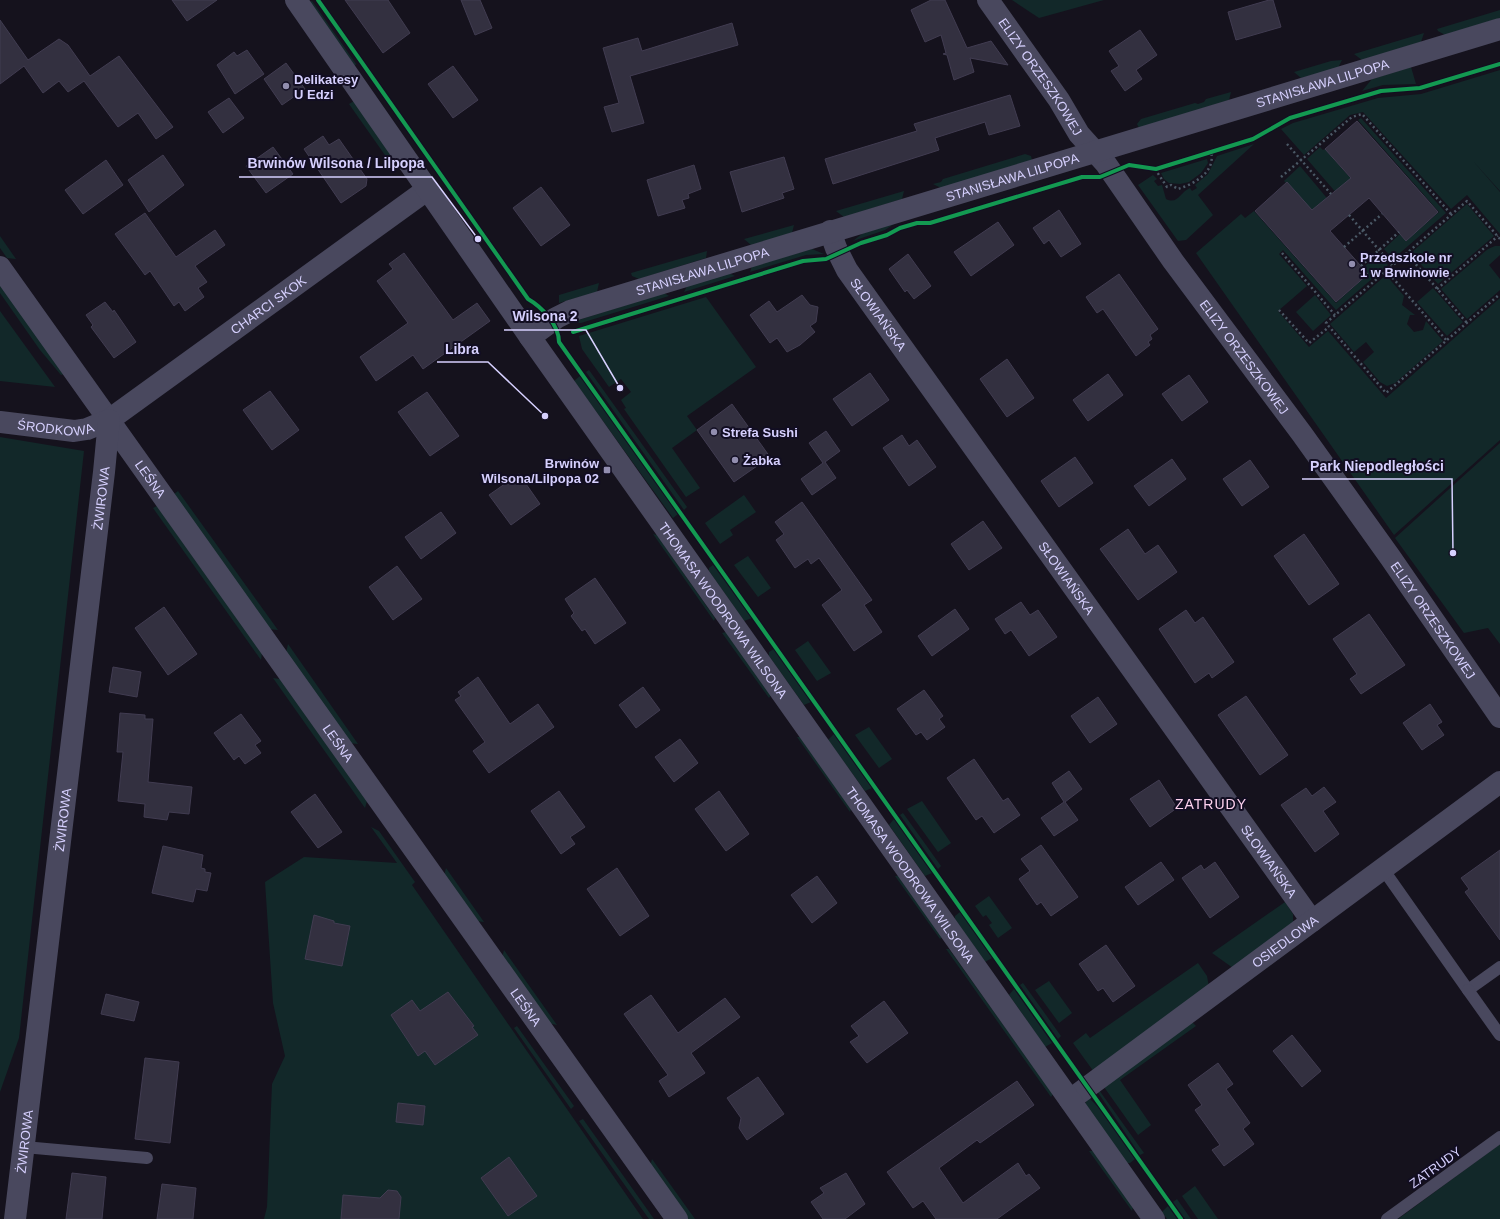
<svg xmlns="http://www.w3.org/2000/svg" width="1500" height="1219" font-family="Helvetica,sans-serif">
  <style>
    .green { fill: #122829 }
    .building { fill: #333040; stroke: #413c51 }
    .lines { fill: none; stroke-linecap: round; stroke-linejoin: round }
    .path { stroke: #4b5966; stroke-width: 2.5; stroke-dasharray: 2 3; stroke-linecap: butt }
    .service { stroke: #49485e; stroke-width: 12 }
    .minor { stroke: #49485e; stroke-width: 22 }
    .tertiary { stroke: #49485e; stroke-width: 22 }
    .cycleway-casing { stroke: #120e22; stroke-width: 6 }
    .cycleway { stroke: #139951; stroke-width: 4 }
    .poi-dot { fill: #928eaf; stroke: #120e22; stroke-width: 1.5 }
    .labels { text-anchor: middle; stroke-width: 4; stroke-linejoin: round; paint-order: stroke }
    .street-label { font-size: 13px; fill: #d6d0fe; stroke: #120e22 }
    .poi-label { font-size: 13px; font-weight: bold; fill: #d6d0fe; stroke: #120e22; text-anchor: start }
    .neighbourhood-label { font-size: 14px; letter-spacing: 1px; fill: #fed2ee; stroke: #120e22 }
    .leader { fill: none; stroke: #d6d0fe; stroke-width: 1.5 }
    .callout-dot { fill: #d6d0fe; stroke: #120e22; stroke-width: 1.5 }
    .callout-label { font-size: 14px; text-anchor: middle; font-weight: bold; fill: #d6d0fe; stroke: #120e22; stroke-width: 4; stroke-linejoin: round; paint-order: stroke }
  </style>
  <rect width="100%" height="100%" fill="#15121d"/>
  <g class="green">
    <polygon points="1012,0 1104,0 1039,18"/>
    <polygon points="312,1 356,64 355,66 310,2"/>
    <polygon points="1500,10 1500,18 1445,35 1438,31 1437,29"/>
    <polygon points="1424,33 1421,42 1362,60 1354,54"/>
    <polygon points="1342,60 1338,68 1301,78 1294,72 1331,61"/>
    <polygon points="1411,67 1416,84 1383,85 1362,91 1372,79"/>
    <polygon points="1500,70 1500,191 1473,161 1500,192 1500,234 1467,195 1451,209 1363,112 1350,115 1304,155 1281,129 1293,123 1378,98 1421,94"/>
    <polygon points="1231,92 1229,100 1139,128 1137,124 1141,119 1195,103 1198,104 1204,102 1206,99"/>
    <polygon points="354,101 391,154 387,158 349,104"/>
    <polygon points="1361,118 1446,213 1393,259 1384,249 1400,234 1406,241 1439,212 1358,120"/>
    <path d="M1254,144L1198,195L1213,215L1186,240L1178,241L1138,185L1153,175L1157,179L1154,181L1158,186L1162,185L1166,199C1178,205 1180,192 1190,188L1192,191L1197,188L1195,185L1208,174L1217,156Z"/>
    <polygon points="1320,147 1323,150 1325,149 1354,182 1339,196 1307,159"/>
    <polygon points="1025,154 1031,156 1032,160 941,188 933,184 941,182 943,179"/>
    <polygon points="1207,159 1208,163 1201,173 1189,182 1180,184 1169,183 1164,179 1161,173"/>
    <polygon points="1300,166 1331,203 1317,216 1284,181"/>
    <polygon points="904,191 902,199 844,217 836,211"/>
    <polygon points="1467,204 1494,236 1438,284 1411,253"/>
    <polygon points="1254,211 1336,303 1368,274 1363,268 1378,254 1388,265 1336,310 1283,250 1279,254 1307,286 1278,311 1309,347 1328,331 1386,398 1500,298 1500,440 1394,535 1196,253 1241,214 1245,218"/>
    <polygon points="897,222 885,230 853,241 863,233"/>
    <polygon points="794,225 792,233 751,245 744,239"/>
    <polygon points="0,236 16,259 7,258 0,248"/>
    <polygon points="1495,246 1500,246 1500,255 1489,265 1500,279 1500,290 1467,319 1441,289 1488,249"/>
    <polygon points="812,249 824,254 806,255 750,272 752,266"/>
    <polygon points="707,251 706,258 639,279 632,276 631,273"/>
    <polygon points="729,273 735,276 684,292 687,286"/>
    <polygon points="1386,275 1404,296 1402,305 1415,315 1410,315 1407,324 1414,332 1423,330 1426,321 1443,341 1395,383 1387,386 1380,382 1363,362 1374,352 1366,342 1354,352 1330,324"/>
    <polygon points="599,283 597,292 559,303 559,295"/>
    <polygon points="0,284 64,374 61,375 40,350 0,293"/>
    <polygon points="1433,288 1463,322 1447,336 1417,302"/>
    <polygon points="664,293 669,296 581,323 572,322"/>
    <polygon points="1315,295 1331,315 1313,331 1296,312"/>
    <polygon points="706,297 756,367 687,416 697,430 672,448 700,488 686,497 624,409 626,408 621,400 631,392 621,379 609,387 582,349 579,336"/>
    <polygon points="0,311 55,387 0,381"/>
    <polygon points="589,370 687,507 684,510 586,372"/>
    <polygon points="580,376 678,514 673,518 574,381"/>
    <polygon points="0,437 84,451 19,1038 0,1092"/>
    <polygon points="1500,443 1500,644 1488,628 1464,633 1395,538"/>
    <polygon points="178,491 278,630 269,629 174,494"/>
    <polygon points="744,495 756,512 730,530 733,535 720,544 705,523"/>
    <polygon points="157,506 262,653 261,660 153,508"/>
    <polygon points="653,534 657,535 715,618 714,621"/>
    <polygon points="748,556 771,588 758,597 734,565"/>
    <polygon points="713,565 752,618 744,621 709,571 709,568"/>
    <polygon points="726,632 771,695 769,698 722,633"/>
    <polygon points="808,641 831,673 817,681 795,650"/>
    <polygon points="288,644 358,744 349,743 286,653"/>
    <polygon points="774,649 811,702 804,705 769,656 769,652"/>
    <polygon points="273,678 280,679 367,801 365,808"/>
    <polygon points="869,727 892,759 879,768 855,735"/>
    <polygon points="834,734 872,788 865,791 828,740"/>
    <polygon points="797,737 800,737 851,809 850,812"/>
    <polygon points="922,801 951,843 938,852 907,809"/>
    <polygon points="903,813 941,866 938,869 900,815"/>
    <polygon points="894,819 932,873 925,876 889,825"/>
    <polygon points="371,827 379,831 415,882 412,885 643,1219 264,1219 267,1207 272,1084 285,1056 273,1003 265,882 304,857 397,863"/>
    <polygon points="446,868 484,922 476,921 444,876"/>
    <polygon points="895,876 898,876 942,937 940,939"/>
    <polygon points="989,896 1012,928 998,938 989,925 992,923 986,915 983,917 975,906"/>
    <polygon points="1285,902 1293,914 1293,922 1233,968 1212,953"/>
    <polygon points="960,912 992,958 985,962 955,919 955,916"/>
    <polygon points="946,949 949,949 1053,1094 1051,1097"/>
    <polygon points="504,950 557,1025 548,1023 502,958"/>
    <polygon points="1198,963 1207,976 1209,987 1094,1072 1073,1043 1086,1033 1090,1038"/>
    <polygon points="1049,981 1072,1013 1059,1023 1035,990"/>
    <polygon points="1023,983 1061,1036 1058,1039 1020,985"/>
    <polygon points="1014,989 1052,1043 1045,1047 1009,995"/>
    <polygon points="1192,1022 1196,1026 1120,1080 1151,1125 1138,1135 1104,1087"/>
    <polygon points="517,1026 574,1106 571,1109 514,1028"/>
    <polygon points="1099,1090 1144,1153 1140,1155 1097,1091"/>
    <polygon points="1088,1097 1098,1107 1135,1159 1130,1163 1127,1163 1085,1104"/>
    <polygon points="583,1119 654,1219 649,1219 579,1121"/>
    <polygon points="1500,1144 1500,1219 1398,1219"/>
    <polygon points="1089,1151 1093,1151 1133,1207 1132,1211"/>
    <polygon points="652,1159 695,1219 687,1219 650,1167"/>
    <polygon points="1195,1186 1218,1219 1198,1219 1182,1196"/>
    <polygon points="1177,1199 1191,1219 1185,1219 1173,1202"/>
    <polygon points="1168,1206 1177,1219 1167,1219 1162,1212"/>
  </g>
  <g class="building">
    <polygon points="172,0 217,0 187,21"/>
    <polygon points="345,0 388,0 410,33 383,53"/>
    <polygon points="461,0 480,0 492,28 475,35"/>
    <polygon points="931,0 945,0 967,48 991,41 1008,65 970,58 974,72 954,80 947,55 943,54 946,53 941,35 925,42 911,10"/>
    <polygon points="1269,0 1273,0 1281,27 1236,40 1228,12"/>
    <polygon points="0,20 28,60 59,39 68,45 90,76 119,56 173,127 156,139 138,113 118,127 84,81 68,92 59,81 43,93 24,66 0,84"/>
    <polygon points="732,23 738,45 630,76 644,123 612,132 604,107 619,103 603,48 638,38 642,51"/>
    <polygon points="1140,30 1157,55 1136,70 1142,79 1125,91 1111,71 1119,66 1109,51"/>
    <polygon points="247,50 264,74 235,94 217,65 234,52 237,56"/>
    <polygon points="286,63 305,89 282,105 264,79"/>
    <polygon points="453,66 478,100 453,118 428,84"/>
    <polygon points="1010,95 1020,126 989,135 985,122 935,138 939,150 833,184 825,159 917,131 914,124"/>
    <polygon points="229,98 244,118 223,133 208,112"/>
    <polygon points="1357,121 1438,212 1406,241 1369,198 1330,231 1368,274 1336,302 1255,211 1287,182 1312,210 1351,178 1325,149"/>
    <polygon points="323,136 329,145 339,139 367,179 366,186 341,203 304,149"/>
    <polygon points="273,147 293,174 266,193 246,166"/>
    <polygon points="163,155 184,185 149,212 128,180"/>
    <polygon points="784,157 794,189 782,193 784,198 742,212 730,172"/>
    <polygon points="106,160 123,185 83,214 65,190"/>
    <polygon points="694,165 701,189 688,194 689,198 682,200 685,208 658,216 647,180"/>
    <polygon points="541,187 570,225 541,246 513,208"/>
    <polygon points="1059,210 1081,244 1061,257 1049,240 1044,244 1033,228"/>
    <polygon points="145,213 176,257 215,230 225,245 195,266 207,282 198,288 204,297 185,311 179,302 174,306 150,271 145,275 115,234"/>
    <polygon points="998,222 1014,245 971,276 954,252"/>
    <polygon points="404,253 453,320 477,303 490,321 423,369 413,355 376,381 360,357 408,323 377,281 393,269 389,264"/>
    <polygon points="908,254 931,286 914,299 907,290 905,292 889,269"/>
    <polygon points="1119,274 1158,329 1150,335 1152,339 1148,342 1150,345 1136,356 1103,309 1097,313 1086,297"/>
    <polygon points="802,295 810,305 818,307 816,322 810,326 815,332 800,345 787,352 777,338 770,343 750,315 769,301 777,312"/>
    <polygon points="105,302 113,312 114,310 136,342 114,358 91,327 93,325 86,315"/>
    <polygon points="1007,359 1034,398 1007,417 980,379"/>
    <polygon points="870,373 889,400 852,426 833,399"/>
    <polygon points="1108,374 1123,395 1088,421 1073,400"/>
    <polygon points="1189,375 1208,402 1182,421 1162,394"/>
    <polygon points="270,391 299,430 272,450 243,410"/>
    <polygon points="427,392 459,436 430,456 398,412"/>
    <polygon points="732,404 770,457 734,482 697,430"/>
    <polygon points="826,431 840,451 825,462 836,478 812,495 801,479 823,463 809,443"/>
    <polygon points="902,435 909,446 917,440 936,467 909,486 883,448"/>
    <polygon points="1075,457 1093,483 1059,507 1041,481"/>
    <polygon points="1172,459 1186,479 1149,506 1134,486"/>
    <polygon points="1250,460 1269,487 1242,506 1223,479"/>
    <polygon points="519,474 540,504 511,525 489,495"/>
    <polygon points="802,502 872,600 864,605 882,632 854,651 822,605 842,590 819,558 811,564 808,559 795,568 776,540 784,534 775,522"/>
    <polygon points="441,512 456,533 421,559 405,537"/>
    <polygon points="983,521 1002,548 969,570 951,544"/>
    <polygon points="1128,529 1145,554 1158,545 1177,572 1138,600 1100,549"/>
    <polygon points="1304,534 1339,584 1309,605 1274,556"/>
    <polygon points="397,566 422,599 393,620 369,587"/>
    <polygon points="595,578 626,623 595,644 585,629 582,631 571,616 574,613 565,599"/>
    <polygon points="1021,602 1030,615 1038,610 1057,637 1029,656 1011,630 1005,634 995,619"/>
    <polygon points="164,607 197,654 168,675 135,628"/>
    <polygon points="955,609 969,629 932,656 918,636"/>
    <polygon points="1186,610 1195,623 1203,617 1234,662 1212,678 1209,673 1195,683 1159,629"/>
    <polygon points="1369,614 1405,665 1361,694 1350,679 1357,674 1333,639"/>
    <polygon points="113,667 141,672 137,697 109,692"/>
    <polygon points="478,677 510,724 538,704 554,727 489,773 473,751 485,742 455,700 461,696 458,692"/>
    <polygon points="643,687 660,710 636,728 619,705"/>
    <polygon points="924,690 943,716 939,719 945,727 927,740 921,732 916,735 897,709"/>
    <polygon points="1246,696 1288,755 1260,775 1218,715"/>
    <polygon points="1098,697 1117,724 1090,743 1071,716"/>
    <polygon points="1430,704 1442,722 1437,725 1444,735 1422,750 1403,723"/>
    <polygon points="120,713 145,715 145,719 153,719 148,782 192,787 189,814 169,812 167,820 144,817 145,804 118,801 123,752 117,752"/>
    <polygon points="241,714 261,741 255,745 261,753 245,764 239,756 234,760 214,733"/>
    <polygon points="680,739 698,763 674,782 655,757"/>
    <polygon points="974,759 1003,801 1008,798 1020,815 994,833 982,816 976,820 947,778"/>
    <polygon points="1069,771 1082,789 1065,802 1078,820 1054,836 1041,818 1064,802 1052,783"/>
    <polygon points="1159,780 1177,808 1150,827 1130,799"/>
    <polygon points="1324,787 1336,802 1323,811 1339,834 1315,852 1281,805 1306,788 1312,796"/>
    <polygon points="559,791 585,827 570,837 575,844 561,854 531,811"/>
    <polygon points="719,791 749,834 726,851 695,809"/>
    <polygon points="315,794 342,832 318,848 291,812"/>
    <polygon points="1041,845 1078,897 1051,916 1041,902 1037,905 1019,879 1030,871 1021,859"/>
    <polygon points="163,846 203,855 201,868 205,869 205,872 211,873 207,891 196,889 193,902 152,893"/>
    <polygon points="1500,850 1500,940 1465,892 1469,889 1461,878"/>
    <polygon points="1161,862 1174,880 1138,905 1125,887"/>
    <polygon points="1215,862 1239,897 1210,918 1182,878 1201,865 1204,870"/>
    <polygon points="617,868 649,916 620,936 587,889"/>
    <polygon points="817,876 837,903 812,923 791,895"/>
    <polygon points="314,915 334,921 334,923 350,926 342,966 305,959"/>
    <polygon points="1106,945 1135,986 1113,1002 1103,988 1098,991 1079,964"/>
    <polygon points="448,992 474,1026 472,1027 478,1035 435,1065 425,1051 418,1056 391,1015 412,1000 420,1011"/>
    <polygon points="106,994 139,1002 134,1021 101,1014"/>
    <polygon points="651,995 678,1033 725,998 740,1017 691,1053 705,1073 669,1097 659,1081 668,1075 624,1014"/>
    <polygon points="884,1001 908,1033 867,1063 850,1042 859,1036 851,1026"/>
    <polygon points="1292,1035 1321,1071 1302,1087 1273,1051"/>
    <polygon points="145,1058 179,1062 170,1143 135,1139"/>
    <polygon points="1218,1063 1233,1084 1226,1089 1250,1123 1243,1129 1254,1144 1224,1166 1212,1150 1220,1145 1195,1110 1202,1105 1188,1085"/>
    <polygon points="758,1077 784,1114 747,1140 739,1128 741,1118 727,1098"/>
    <polygon points="1017,1081 1034,1105 980,1143 977,1140 939,1168 963,1203 1018,1163 1026,1176 1029,1174 1040,1188 997,1219 936,1219 923,1201 913,1208 887,1172"/>
    <polygon points="398,1103 425,1106 423,1125 396,1122"/>
    <polygon points="509,1157 537,1196 508,1216 481,1178"/>
    <polygon points="72,1173 106,1177 102,1219 66,1219"/>
    <polygon points="846,1173 865,1204 845,1219 823,1219 811,1202 824,1193 820,1188"/>
    <polygon points="162,1184 196,1188 193,1219 157,1219"/>
    <polygon points="388,1190 397,1191 401,1197 399,1219 341,1219 343,1195 380,1198"/>
  </g>
  <g class="lines">
    <g class="path">
      <polyline points="1287,144 1331,194"/>
      <path d="M1155,169L1167,187L1171,185L1178,189C1194,184 1216,172 1211,152"/>
      <polyline points="1281,177 1352,117 1362,114 1451,214"/>
      <polyline points="1349,215 1392,265"/>
      <polyline points="1500,239 1467,201 1326,323 1386,393 1500,294"/>
      <polyline points="1344,247 1382,214"/>
      <polyline points="1282,253 1335,315"/>
      <polyline points="1406,253 1467,323"/>
      <polyline points="1361,266 1399,232"/>
      <polyline points="1386,270 1447,341"/>
      <polyline points="1437,289 1498,236"/>
      <polyline points="1279,310 1309,343 1329,327"/>
    </g>
    <g class="service">
      <polyline points="1383,869 1468,990 1500,967"/>
      <polyline points="1468,990 1500,1035"/>
      <polyline points="24,1147 147,1158"/>
      <polyline points="1387,1219 1500,1137"/>
    </g>
    <g class="minor">
      <path id="s1" d="M988,0L1059,100L1079,134L1106,164L1173,261L1302,434L1390,557L1500,717"/>
      <path id="s2" d="M830,231L836,248L847,270L1312,921"/>
      <path id="s3" d="M0,267L677,1219"/>
      <path id="s4" d="M530,337L556,318L570,311L1500,29"/>
      <path id="s5" d="M0,422L74,431L87,429L109,420L428,189"/>
      <path id="s6" d="M1070,1100L1500,782"/>
      <path id="s7" d="M15,1219L104,472L109,420"/>
    </g>
    <path class="tertiary" id="s8" d="M296,0L530,337L1154,1219"/>
    <defs>
      <g id="cycleway">
        <path d="M318,0L528,299C542,307 559,325 559,342L1181,1219"/>
        <polyline points="573,332 803,261 826,259 861,243 887,235 900,228 917,223 930,223 1082,177 1100,177 1129,165 1156,169 1253,139 1290,118 1381,91 1420,88 1500,64"/>
      </g>
    </defs>
    <use href="#cycleway" class="cycleway-casing"/>
    <use href="#cycleway" class="cycleway"/>
  </g>
  <g class="poi-dot">
    <circle cx="286" cy="86" r="4"/>
    <circle cx="1352" cy="264" r="4"/>
    <circle cx="714" cy="432" r="4"/>
    <circle cx="735" cy="460" r="4"/>
    <rect x="603" y="466" width="8" height="8" rx="2"/>
  </g>
  <g class="labels">
    <g class="street-label">
      <text dy="5" stroke="none"><textPath href="#s1" startOffset="93">ELIZY ORZESZKOWEJ</textPath></text>
      <text dy="5" stroke="none"><textPath href="#s4" startOffset="834">STANISŁAWA LILPOPA</textPath></text>
      <text dy="5" stroke="none"><textPath href="#s4" startOffset="510">STANISŁAWA LILPOPA</textPath></text>
      <text dy="5" stroke="none"><textPath href="#s4" startOffset="186">STANISŁAWA LILPOPA</textPath></text>
      <text dy="5" stroke="none"><textPath href="#s5" startOffset="308">CHARCI SKOK</textPath></text>
      <text dy="5" stroke="none"><textPath href="#s2" startOffset="97">SŁOWIAŃSKA</textPath></text>
      <text dy="5" stroke="none"><textPath href="#s1" startOffset="440">ELIZY ORZESZKOWEJ</textPath></text>
      <text dy="5" stroke="none"><textPath href="#s5" startOffset="56">ŚRODKOWA</textPath></text>
      <text dy="5" stroke="none"><textPath href="#s3" startOffset="260">LEŚNA</textPath></text>
      <text dy="5" stroke="none"><textPath href="#s7" startOffset="726">ŻWIROWA</textPath></text>
      <text dy="5" stroke="none"><textPath href="#s2" startOffset="421">SŁOWIAŃSKA</textPath></text>
      <text dy="5" stroke="none"><textPath href="#s8" startOffset="745">THOMASA WOODROWA WILSONA</textPath></text>
      <text dy="5" stroke="none"><textPath href="#s1" startOffset="764">ELIZY ORZESZKOWEJ</textPath></text>
      <text dy="5" stroke="none"><textPath href="#s3" startOffset="584">LEŚNA</textPath></text>
      <text dy="5" stroke="none"><textPath href="#s7" startOffset="402">ŻWIROWA</textPath></text>
      <text dy="5" stroke="none"><textPath href="#s2" startOffset="769">SŁOWIAŃSKA</textPath></text>
      <text dy="5" stroke="none"><textPath href="#s8" startOffset="1069">THOMASA WOODROWA WILSONA</textPath></text>
      <text dy="5" stroke="none"><textPath href="#s6" startOffset="267">OSIEDLOWA</textPath></text>
      <text dy="5" stroke="none"><textPath href="#s3" startOffset="908">LEŚNA</textPath></text>
      <text dy="5" stroke="none"><textPath href="#s7" startOffset="78">ŻWIROWA</textPath></text>
      <text transform="translate(1435 1167) rotate(-36)" y="5">ZATRUDY</text>
    </g>
    <g class="poi-label">
      <text x="294" y="84">Delikatesy<tspan x="294" dy="15">U Edzi</tspan></text>
      <text x="1360" y="262">Przedszkole nr<tspan x="1360" dy="15">1 w Brwinowie</tspan></text>
      <text x="722" y="437">Strefa Sushi</text>
      <text x="743" y="465">Żabka</text>
      <text x="599" y="468" text-anchor="end">Brwinów<tspan x="599" dy="15">Wilsona/Lilpopa 02</tspan></text>
    </g>
    <g class="neighbourhood-label">
      <text x="1211" y="809">ZATRUDY</text>
    </g>
  </g>
  <path class="leader" d="M478 239L432 177H239M620 388L586 330H504M545 416L488 362H437M1453 553L1452 479H1302"/>
  <g class="callout-dot">
    <circle cx="478" cy="239" r="4"/>
    <circle cx="620" cy="388" r="4"/>
    <circle cx="545" cy="416" r="4"/>
    <circle cx="1453" cy="553" r="4"/>
  </g>
  <g class="callout-label">
    <text x="336" y="168">Brwinów Wilsona / Lilpopa</text>
    <text x="545" y="321">Wilsona 2</text>
    <text x="462" y="354">Libra</text>
    <text x="1377" y="471">Park Niepodległości</text>
  </g>
</svg>
